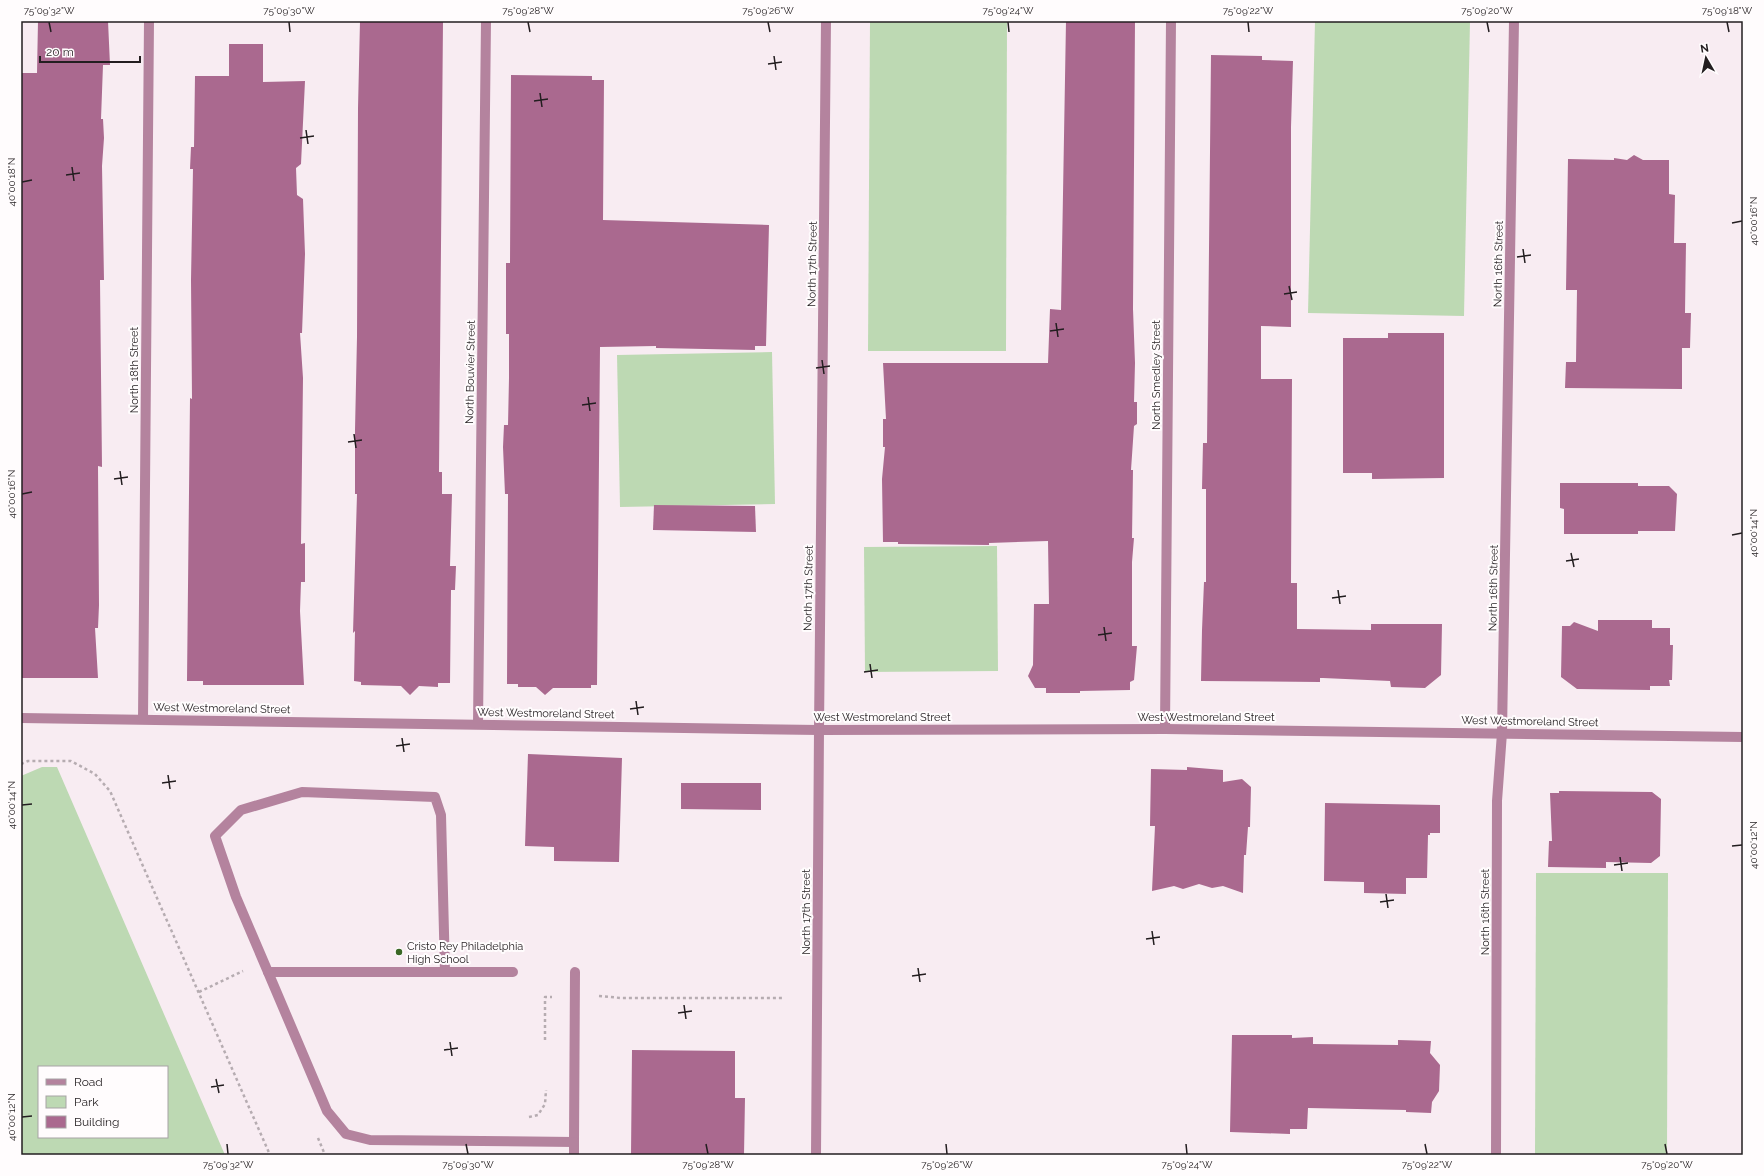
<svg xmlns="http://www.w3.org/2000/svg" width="1764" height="1176" font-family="Raleway,sans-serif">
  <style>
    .green { fill: #bdd9b3; fill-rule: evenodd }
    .building { fill: #aa698f }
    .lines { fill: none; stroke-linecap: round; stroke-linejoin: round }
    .path { stroke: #b6acb1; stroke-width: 2.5; stroke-dasharray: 3 3; stroke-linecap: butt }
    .service { stroke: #b4839e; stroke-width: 10 }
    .minor { stroke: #b4839e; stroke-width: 10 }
    .tertiary { stroke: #b4839e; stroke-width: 10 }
    .ticks { fill: none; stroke: #231e20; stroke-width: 1.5 }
    .poi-dot { fill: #3a6725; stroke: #fffcfd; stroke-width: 1.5 }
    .labels { text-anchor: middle; stroke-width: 4; stroke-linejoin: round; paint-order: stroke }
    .street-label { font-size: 11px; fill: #231e20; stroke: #fffcfd }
    .poi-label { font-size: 11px; fill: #231e20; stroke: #fffcfd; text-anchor: start }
    .neatline { fill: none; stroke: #231e20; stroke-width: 1.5 }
    .ticks-label { font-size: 10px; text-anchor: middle; fill: #231e20 }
  </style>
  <rect width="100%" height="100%" fill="#f8ecf2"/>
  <g class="green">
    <polygon points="870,21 1007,21 1006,351 868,351"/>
    <polygon points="1315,21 1470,21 1464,316 1308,313"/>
    <polygon points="772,352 775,504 620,507 617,355"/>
    <polygon points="997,546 998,671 865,672 864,547"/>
    <path d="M42,767H57L225,1155H21V776ZM39,1067H167V1137H39Z"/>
    <polygon points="1536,873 1668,873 1667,1155 1535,1155"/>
  </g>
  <g class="building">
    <polygon points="38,21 108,21 110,65 103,65 101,119 103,119 104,138 102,166 104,280 100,280 102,467 98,466 99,605 98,628 95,628 98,678 21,678 21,73 37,73"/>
    <polygon points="360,21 443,21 439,472 442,472 442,494 452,494 450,566 456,566 455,590 451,590 450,683 438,683 438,687 419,686 410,695 401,686 361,685 361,682 354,681 355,631 353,633 357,494 355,494 355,430 357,337 358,108"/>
    <polygon points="1066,21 1135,21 1133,309 1135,363 1134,402 1137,402 1137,424 1134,426 1131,470 1133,470 1132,538 1134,538 1132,562 1132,646 1137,646 1134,680 1130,682 1130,690 1080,691 1080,693 1046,693 1046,688 1035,688 1028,676 1033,665 1034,604 1049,604 1048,541 989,543 989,545 898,544 898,542 883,542 882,479 885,447 883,447 883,419 886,419 883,363 1048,363 1050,309 1061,310"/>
    <polygon points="229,44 263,44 263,82 305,81 301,164 296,168 297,195 303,199 305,254 302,333 300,333 303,378 301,544 305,543 305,582 301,582 300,611 304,685 203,685 203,681 187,681 190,398 192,399 191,280 193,169 190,169 191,147 194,147 195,76 229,76"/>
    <polygon points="1211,55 1262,56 1262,60 1293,61 1291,127 1291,327 1261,326 1261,379 1292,379 1291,583 1297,583 1297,629 1371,630 1371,624 1442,624 1441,675 1425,688 1391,687 1390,681 1323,678 1320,678 1320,682 1201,681 1202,630 1204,582 1206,582 1206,489 1202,489 1203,443 1207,443"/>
    <polygon points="511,75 592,76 592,80 604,80 603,220 769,225 766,346 755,346 755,350 656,348 656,346 600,347 597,685 591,685 591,688 553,688 545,695 536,687 518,687 518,684 507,684 508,494 505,494 503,447 504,425 508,425 509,378 509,334 506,334 506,263 510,263"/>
    <polygon points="1634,155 1643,160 1669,160 1669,194 1675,195 1674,243 1686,243 1685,313 1691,313 1690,348 1682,348 1682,389 1565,388 1566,362 1576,362 1577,290 1566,290 1568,159 1614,160 1614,158 1627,160"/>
    <polygon points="1388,333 1444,333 1444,478 1372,479 1372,473 1343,473 1343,338 1388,338"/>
    <polygon points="1560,483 1638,483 1638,486 1669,486 1677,494 1675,531 1638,531 1638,534 1564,534 1564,509 1560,508"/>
    <polygon points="654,505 755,506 756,532 653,530"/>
    <polygon points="1598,620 1652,620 1652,628 1670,628 1670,645 1673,645 1672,680 1669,680 1670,686 1650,686 1650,690 1577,689 1561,677 1562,626 1570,626 1574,622 1598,631"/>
    <polygon points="528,754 622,758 619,862 554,861 554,847 525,846"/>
    <polygon points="1187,767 1223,770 1223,782 1242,779 1251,787 1250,827 1248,827 1246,855 1244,855 1243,893 1223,886 1212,888 1199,884 1183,889 1174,886 1152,891 1155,826 1150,826 1151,769 1187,770"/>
    <polygon points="681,783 761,783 761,810 681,809"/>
    <polygon points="1559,791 1652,792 1661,799 1660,856 1651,863 1606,862 1606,868 1548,867 1549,841 1552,841 1550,793 1559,793"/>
    <polygon points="1325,803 1440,805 1440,833 1430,833 1430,835 1428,835 1427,878 1406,878 1406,894 1364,893 1364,882 1324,881"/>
    <polygon points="1232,1035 1292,1035 1292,1038 1313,1037 1313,1044 1398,1045 1398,1040 1431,1041 1430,1053 1440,1065 1439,1091 1432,1102 1431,1113 1406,1112 1406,1110 1308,1108 1307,1129 1290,1129 1290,1134 1230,1132"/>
    <polygon points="632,1050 735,1051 735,1098 745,1098 744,1155 631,1155"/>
  </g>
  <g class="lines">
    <g class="path">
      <polyline points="21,764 28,761 71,761 95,774 110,791 270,1155"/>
      <polyline points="199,992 243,971"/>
      <polyline points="599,996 621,998 783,998"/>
      <polyline points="545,1040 545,997 552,997"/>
      <polyline points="529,1117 538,1115 545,1104 546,1090"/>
      <polyline points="318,1138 325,1155"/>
    </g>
    <g class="service">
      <polyline points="268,972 327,1111 346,1134 370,1140 574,1142 575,972"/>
      <polyline points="445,972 441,815 435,797 302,792 241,810 215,836 236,897 268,972 513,972"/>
      <polyline points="574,1142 574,1155"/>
    </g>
    <g class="minor">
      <polyline points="21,718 819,730 1165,729 1743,737"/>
      <polyline points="143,719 149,21"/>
      <polyline points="478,724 486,21"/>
      <polyline points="1165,729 1171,21"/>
      <polyline points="1496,1155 1497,801 1502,733 1514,21"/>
    </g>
    <polyline class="tertiary" points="816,1155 819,730 826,21"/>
  </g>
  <path class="ticks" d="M49,22L51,32M289,22L290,32M528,22L530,32M768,22L770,32M1008,22L1009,32M1248,22L1249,32M1487,22L1489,32M1727,22L1729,32M774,56L776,70M768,64L782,62M540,93L542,107M534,101L548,99M306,130L308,144M300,138L314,136M72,167L74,181M66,175L80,173M22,182L32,180M1732,223L1742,221M1523,249L1525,263M1517,257L1531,255M1289,286L1292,300M1284,294L1297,292M1056,323L1058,337M1050,331L1064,329M822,360L824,374M816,368L830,366M588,397L590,411M582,405L596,403M354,434L356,448M348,442L362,440M120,471L122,485M114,479L128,477M22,494L32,492M1732,535L1742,533M1571,553L1574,567M1566,561L1579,559M1338,590L1340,604M1332,598L1346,596M1104,627L1106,641M1098,635L1112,633M870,664L872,678M864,672L878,670M636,701L638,715M630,709L644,707M402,738L404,752M396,746L410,744M168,775L170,789M162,783L176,781M22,805L32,804M1732,846L1742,845M1620,857L1622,871M1614,865L1628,863M1386,894L1388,908M1380,902L1394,900M1152,931L1154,945M1146,939L1160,937M918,968L920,982M912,976L926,974M684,1005L686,1019M678,1013L692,1011M450,1042L452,1056M444,1050L458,1048M216,1079L219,1093M211,1087L224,1085M22,1117L32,1116M227,1144L228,1154M466,1144L468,1154M706,1144L708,1154M946,1144L947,1154M1186,1144L1187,1154M1425,1144L1427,1154M1665,1144L1667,1154"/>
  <circle class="poi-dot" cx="399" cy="952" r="4"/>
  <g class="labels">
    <g class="street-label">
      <text transform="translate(812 264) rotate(-89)" y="4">North 17th Street</text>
      <text transform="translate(1498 264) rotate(-89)" y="4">North 16th Street</text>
      <text transform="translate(134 370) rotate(-90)" y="4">North 18th Street</text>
      <text transform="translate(470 372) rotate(-89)" y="4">North Bouvier Street</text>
      <text transform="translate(1156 375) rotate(-90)" y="4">North Smedley Street</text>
      <text transform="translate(808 588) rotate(-89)" y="4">North 17th Street</text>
      <text transform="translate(1493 588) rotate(-89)" y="4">North 16th Street</text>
      <text transform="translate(222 708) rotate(1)" y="4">West Westmoreland Street</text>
      <text transform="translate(546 713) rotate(1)" y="4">West Westmoreland Street</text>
      <text x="882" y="721">West Westmoreland Street</text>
      <text x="1206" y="721">West Westmoreland Street</text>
      <text transform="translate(1530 721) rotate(1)" y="4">West Westmoreland Street</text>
      <text transform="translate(806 912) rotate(-90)" y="4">North 17th Street</text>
      <text transform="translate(1485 912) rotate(-90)" y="4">North 16th Street</text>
    </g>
    <g class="poi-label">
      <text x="407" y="950">Cristo Rey Philadelphia<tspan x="407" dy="13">High School</tspan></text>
    </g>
  </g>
  <rect width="1764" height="1176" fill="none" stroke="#fffcfd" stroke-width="44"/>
  <rect x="38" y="1066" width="130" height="72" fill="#fffcfd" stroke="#a7a3a5"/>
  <rect x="46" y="1079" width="20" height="6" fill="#b4839e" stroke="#a7a3a5"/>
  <text x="74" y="1086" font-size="12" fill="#231e20">Road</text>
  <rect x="46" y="1096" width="20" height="12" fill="#bdd9b3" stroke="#a7a3a5"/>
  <text x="74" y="1106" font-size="12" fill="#231e20">Park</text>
  <rect x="46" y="1116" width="20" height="12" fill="#aa698f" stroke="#a7a3a5"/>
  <text x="74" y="1126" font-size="12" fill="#231e20">Building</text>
  <g transform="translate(1706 58) rotate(351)" stroke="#fffcfd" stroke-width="3" paint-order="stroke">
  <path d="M0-3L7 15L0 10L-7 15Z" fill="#231e20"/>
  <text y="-6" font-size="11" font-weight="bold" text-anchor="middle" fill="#231e20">N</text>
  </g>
  <path d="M40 56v6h100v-6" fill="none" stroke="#231e20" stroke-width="2"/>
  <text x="46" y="56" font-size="12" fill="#231e20" stroke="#fffcfd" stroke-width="3" paint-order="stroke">20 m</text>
  <rect x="22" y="22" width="1720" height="1132" class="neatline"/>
  <g class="ticks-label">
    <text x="49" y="14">75°09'32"W</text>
    <text x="289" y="14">75°09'30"W</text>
    <text x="528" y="14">75°09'28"W</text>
    <text x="768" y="14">75°09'26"W</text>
    <text x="1008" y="14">75°09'24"W</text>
    <text x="1248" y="14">75°09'22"W</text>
    <text x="1487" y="14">75°09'20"W</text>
    <text x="1727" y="14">75°09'18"W</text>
    <text transform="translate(11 182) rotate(-90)" y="4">40°00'18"N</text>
    <text transform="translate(1753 221) rotate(-90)" y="4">40°00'16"N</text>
    <text transform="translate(11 494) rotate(-90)" y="4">40°00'16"N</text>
    <text transform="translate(1753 533) rotate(-90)" y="4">40°00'14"N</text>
    <text transform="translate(11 805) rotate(-90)" y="4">40°00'14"N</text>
    <text transform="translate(1753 845) rotate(-90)" y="4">40°00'12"N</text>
    <text transform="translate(11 1117) rotate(-90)" y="4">40°00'12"N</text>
    <text x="228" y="1168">75°09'32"W</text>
    <text x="468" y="1168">75°09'30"W</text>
    <text x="708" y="1168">75°09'28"W</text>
    <text x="947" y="1168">75°09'26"W</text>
    <text x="1187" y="1168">75°09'24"W</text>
    <text x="1427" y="1168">75°09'22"W</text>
    <text x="1667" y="1168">75°09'20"W</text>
  </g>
</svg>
